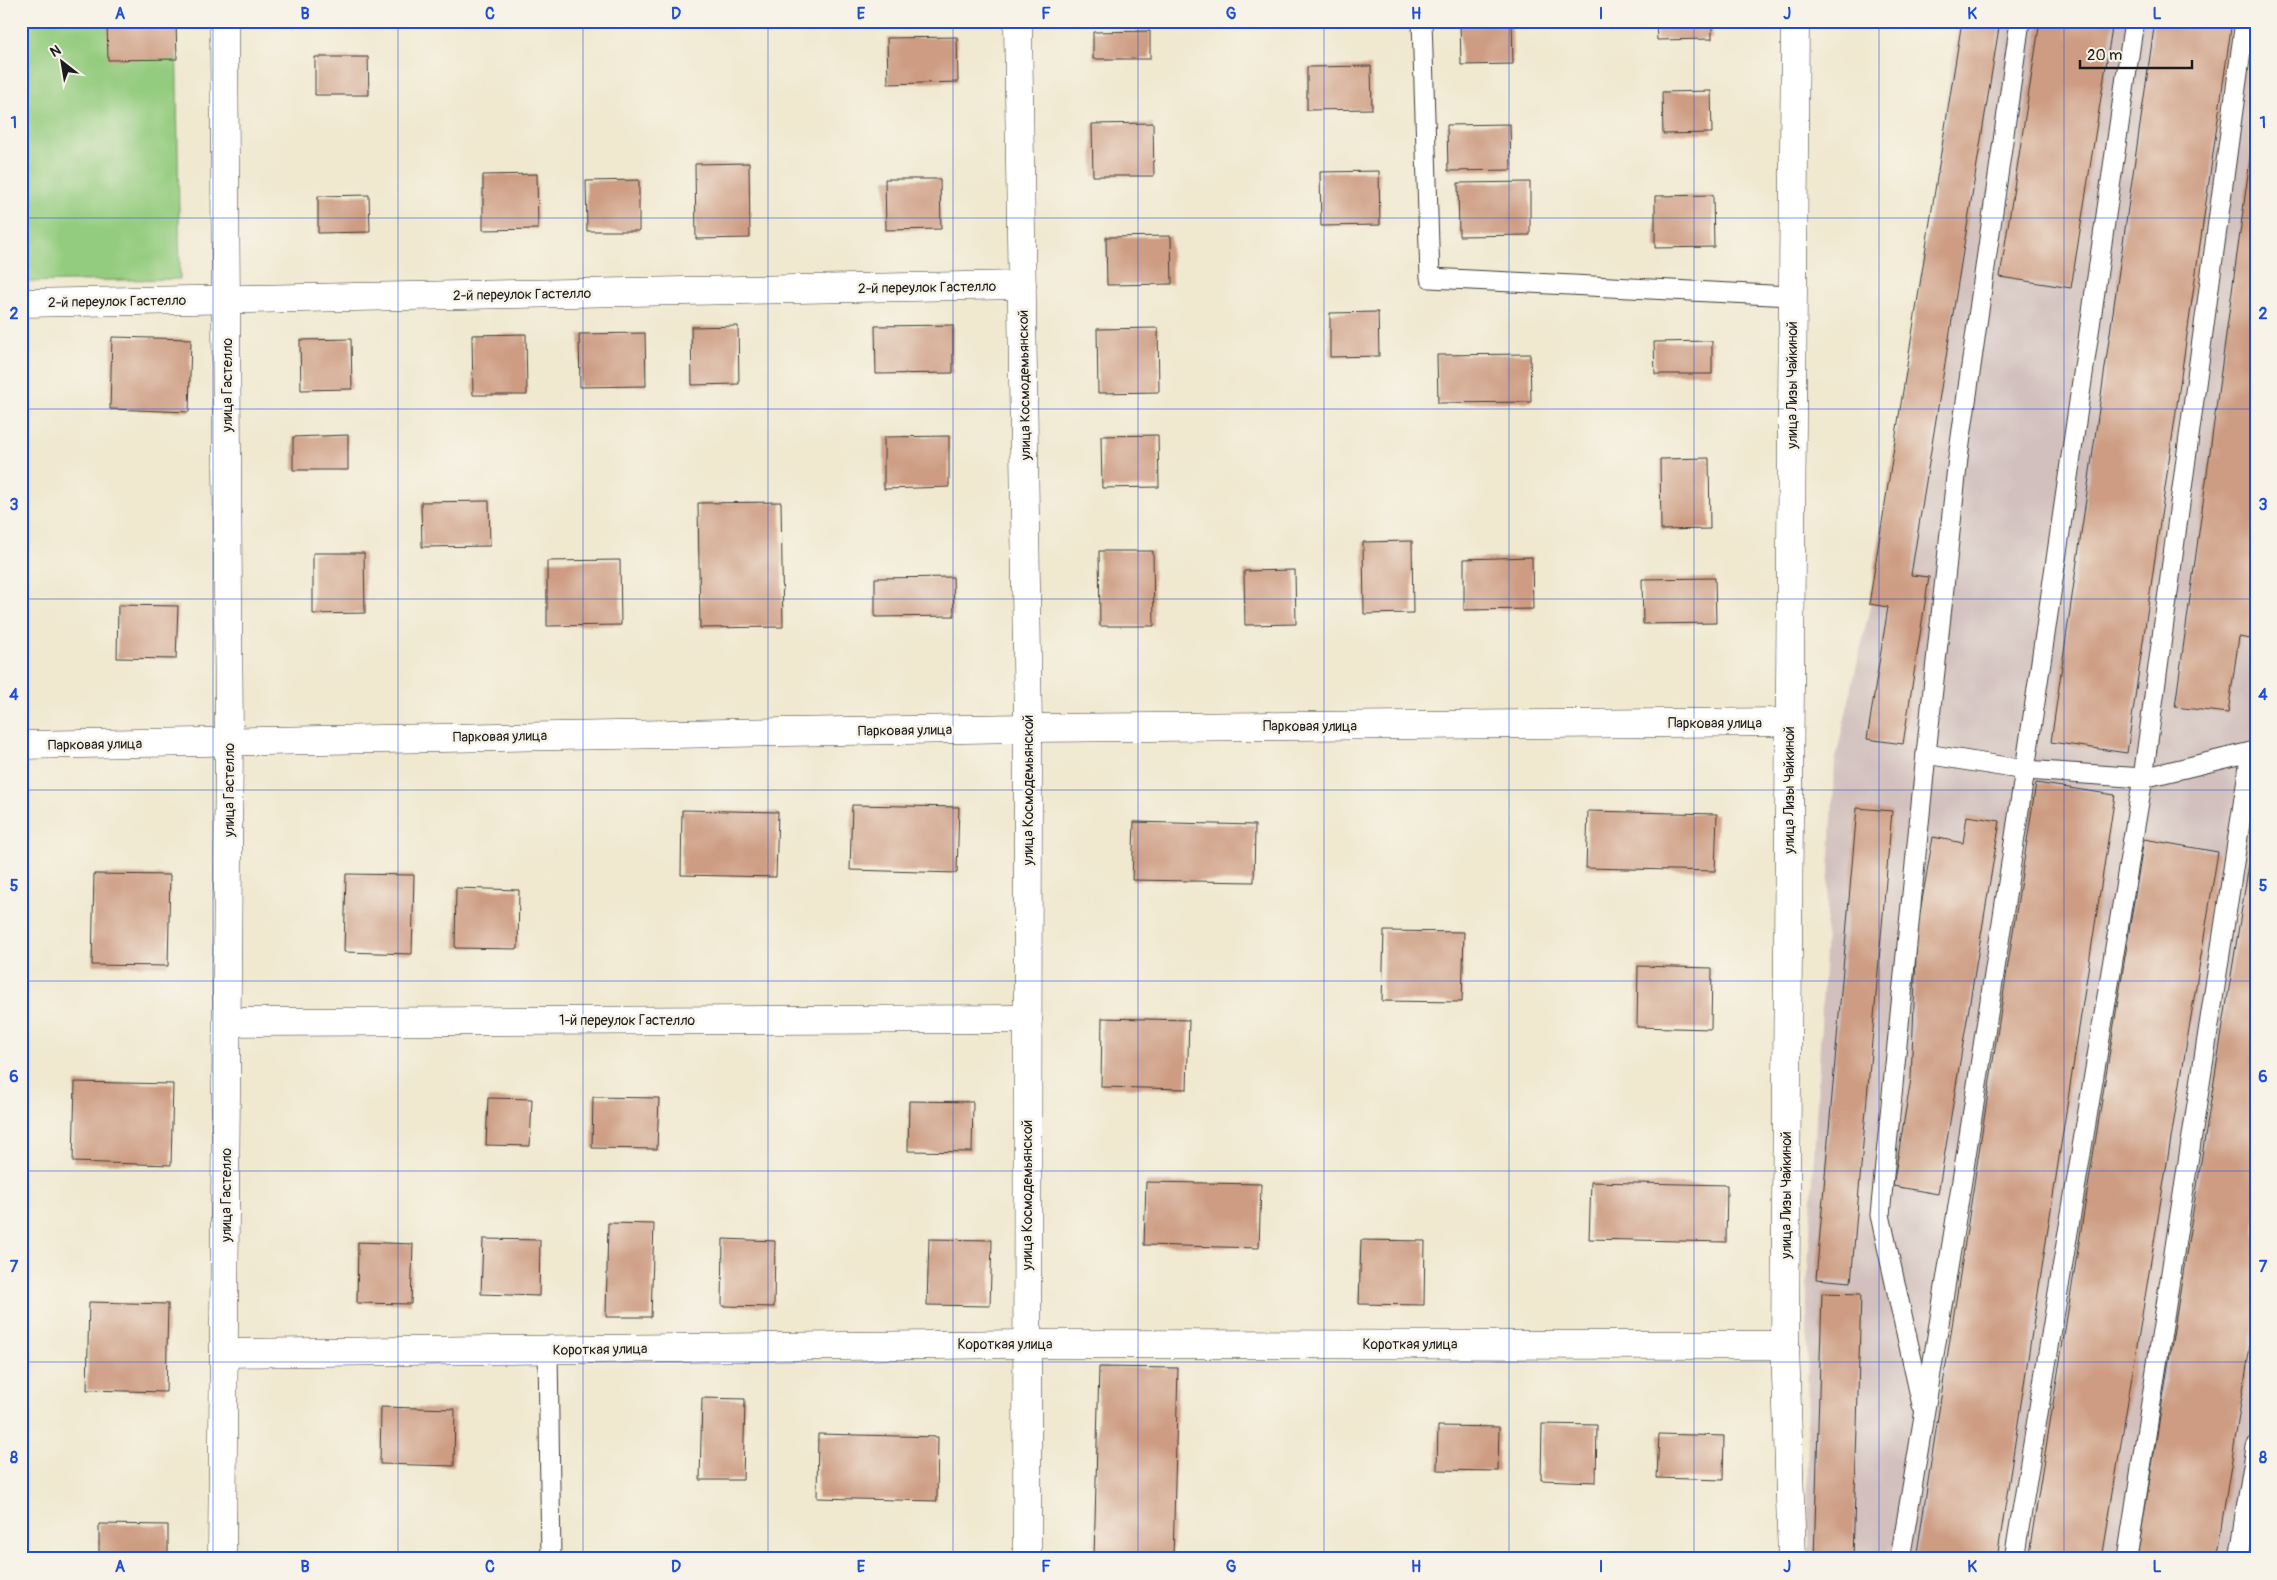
<svg xmlns="http://www.w3.org/2000/svg" width="2277" height="1580" font-family="Pangolin,sans-serif">
  <style>
    .industrial { fill: #d1c0bd }
    .green { fill: #94cc7f; stroke: #58744e }
    .building { fill: #cd9c82 }
    .lines { fill: none; stroke-linecap: round; stroke-linejoin: round }
    .service-casing { stroke: #3c3b37; stroke-width: 21 }
    .minor-casing { stroke: #3c3b37; stroke-width: 29 }
    .service { stroke: #fff; stroke-width: 19 }
    .minor { stroke: #fff; stroke-width: 28 }
    .grid { fill: none; stroke: #1d4ed8; stroke-width: 1; stroke-opacity: 0.55 }
    .labels { text-anchor: middle; stroke-width: 5; stroke-linejoin: round; paint-order: stroke }
    .street-label { font-size: 14px; fill: #1c1c1c; stroke: #f7f3e8 }
    .neatline { fill: none; stroke: #1d4ed8; stroke-width: 2 }
    .grid-label { font-size: 16px; text-anchor: middle; font-weight: bold; fill: #1d4ed8 }
  </style>
  <rect width="100%" height="100%" fill="#f7f3e8"/>
  <filter id="ink" filterUnits="userSpaceOnUse"><feTurbulence type="fractalNoise" baseFrequency=".02" numOctaves="2"/><feDisplacementMap in="SourceGraphic" scale="10" xChannelSelector="R" yChannelSelector="G"/><feConvolveMatrix kernelMatrix="1 2 1 2 8 2 1 2 1" color-interpolation-filters="sRGB"/></filter>
  <filter id="wash" filterUnits="userSpaceOnUse"><feTurbulence type="fractalNoise" baseFrequency=".0096" numOctaves="4" result="noise"/><feDisplacementMap in="SourceGraphic" scale="20" xChannelSelector="R" yChannelSelector="G"/><feGaussianBlur stdDeviation="1.12" result="paint"/><feColorMatrix in="noise" values="0 0 0 0 0 0 0 0 0 0 0 0 0 0 0 0 0 1.4 0 .05"/><feComposite in="paint" operator="in"/></filter>
  <g filter="url(#wash)">
    <rect width="100%" height="100%" fill="#f0e8cf"/>
    <polygon class="industrial" points="1958,21 2256,21 2256,1559 1808,1559 1807,1289 1835,762 1876,580"/>
    <polygon class="green" points="21,21 176,21 180,279 21,282"/>
    <g id="blocks">
      <g class="building">
        <polygon points="107,21 176,21 177,59 108,60"/>
        <polygon points="1460,21 1512,21 1513,64 1461,65"/>
        <polygon points="1656,21 1712,21 1712,39 1657,40"/>
        <polygon points="1962,21 2000,21 1911,575 1929,577 1903,744 1867,739 1888,607 1869,604"/>
        <polygon points="2040,21 2113,21 2071,288 2000,277"/>
        <polygon points="2155,21 2232,21 2127,753 2051,742"/>
        <polygon points="1150,31 1150,59 1093,59 1093,32"/>
        <polygon points="957,37 958,82 888,84 887,38"/>
        <polygon points="315,57 368,57 369,95 315,95"/>
        <polygon points="1371,66 1372,109 1307,110 1307,67"/>
        <polygon points="1711,91 1712,133 1663,134 1662,92"/>
        <polygon points="1153,123 1154,176 1093,176 1092,124"/>
        <polygon points="2255,123 2256,640 2239,637 2228,713 2175,707"/>
        <polygon points="1510,124 1511,170 1448,171 1447,125"/>
        <polygon points="749,163 750,238 696,239 695,164"/>
        <polygon points="1379,171 1380,225 1321,226 1320,172"/>
        <polygon points="537,174 538,229 483,230 483,175"/>
        <polygon points="885,179 940,179 941,229 886,230"/>
        <polygon points="639,180 639,231 587,231 586,181"/>
        <polygon points="1530,182 1530,235 1459,236 1458,183"/>
        <polygon points="369,195 370,232 318,233 318,196"/>
        <polygon points="1713,195 1714,247 1655,248 1655,196"/>
        <polygon points="1171,236 1172,284 1107,285 1106,237"/>
        <polygon points="1378,312 1379,356 1330,357 1330,313"/>
        <polygon points="953,325 953,373 876,374 875,326"/>
        <polygon points="738,326 739,384 692,385 691,327"/>
        <polygon points="1158,328 1159,392 1098,393 1097,329"/>
        <polygon points="645,333 646,386 580,387 579,334"/>
        <polygon points="526,334 527,395 473,395 472,335"/>
        <polygon points="112,337 191,339 189,412 110,409"/>
        <polygon points="351,339 352,389 301,390 300,340"/>
        <polygon points="1712,341 1712,374 1655,374 1654,342"/>
        <polygon points="1530,354 1531,402 1438,403 1437,355"/>
        <polygon points="348,435 348,470 293,470 293,437"/>
        <polygon points="1158,435 1159,487 1102,488 1101,436"/>
        <polygon points="949,436 949,487 884,489 884,437"/>
        <polygon points="1709,458 1710,529 1661,530 1660,459"/>
        <polygon points="489,501 490,546 422,547 421,502"/>
        <polygon points="781,502 783,627 700,628 698,503"/>
        <polygon points="1412,541 1413,613 1364,614 1363,542"/>
        <polygon points="1099,551 1153,551 1154,626 1100,626"/>
        <polygon points="313,553 364,553 365,613 313,614"/>
        <polygon points="1532,557 1533,609 1464,610 1464,559"/>
        <polygon points="620,560 621,625 547,626 547,561"/>
        <polygon points="1295,570 1296,624 1245,625 1244,571"/>
        <polygon points="953,577 954,616 875,617 875,578"/>
        <polygon points="1715,578 1716,623 1643,624 1642,579"/>
        <polygon points="118,605 178,606 176,659 117,658"/>
        <polygon points="2036,783 2115,795 1997,1559 1916,1559"/>
        <polygon points="852,805 959,807 957,873 850,870"/>
        <polygon points="1857,808 1892,811 1851,1282 1816,1279"/>
        <polygon points="682,810 778,812 776,877 681,875"/>
        <polygon points="1588,811 1717,814 1715,871 1586,868"/>
        <polygon points="1967,816 2000,821 1938,1194 1893,1186 1911,1079 1917,929 1933,837 1963,843"/>
        <polygon points="1134,822 1255,825 1254,882 1132,880"/>
        <polygon points="2255,827 2256,1309 2216,1559 2137,1559"/>
        <polygon points="2144,839 2218,852 2102,1559 2028,1559"/>
        <polygon points="94,874 170,875 168,966 92,965"/>
        <polygon points="346,874 414,875 412,954 344,952"/>
        <polygon points="456,888 519,890 518,949 455,948"/>
        <polygon points="1384,931 1464,932 1462,1002 1382,1001"/>
        <polygon points="1638,966 1712,968 1711,1029 1637,1027"/>
        <polygon points="1102,1018 1189,1020 1187,1089 1101,1087"/>
        <polygon points="75,1082 173,1084 171,1165 73,1162"/>
        <polygon points="593,1097 659,1098 657,1149 592,1148"/>
        <polygon points="488,1098 532,1099 530,1146 486,1145"/>
        <polygon points="909,1101 973,1102 972,1152 908,1151"/>
        <polygon points="1146,1182 1261,1184 1259,1248 1144,1245"/>
        <polygon points="1591,1182 1727,1185 1726,1242 1589,1239"/>
        <polygon points="608,1223 654,1224 651,1317 606,1317"/>
        <polygon points="483,1239 540,1240 539,1296 481,1294"/>
        <polygon points="723,1239 775,1241 774,1307 722,1306"/>
        <polygon points="929,1239 992,1240 990,1306 927,1305"/>
        <polygon points="1361,1240 1425,1241 1424,1305 1359,1304"/>
        <polygon points="358,1242 413,1244 411,1304 357,1303"/>
        <polygon points="1822,1293 1861,1294 1853,1559 1814,1559"/>
        <polygon points="89,1302 168,1304 166,1392 87,1390"/>
        <polygon points="1099,1367 1178,1368 1173,1559 1094,1559"/>
        <polygon points="702,1398 745,1399 743,1480 700,1480"/>
        <polygon points="381,1407 455,1409 454,1466 380,1464"/>
        <polygon points="1542,1424 1597,1425 1596,1482 1541,1480"/>
        <polygon points="1438,1426 1499,1427 1498,1471 1437,1470"/>
        <polygon points="818,1434 938,1437 937,1501 817,1498"/>
        <polygon points="1659,1434 1724,1436 1723,1480 1657,1478"/>
        <polygon points="99,1524 168,1525 168,1559 99,1559"/>
      </g>
    </g>
  </g>
  <g filter="url(#ink)">
    <use href="#blocks" fill-opacity="0" stroke="#3c3b37" stroke-width="1"/>
    <g class="lines">
      <defs>
        <g id="service">
          <polyline points="1422,21 1430,278 1793,296"/>
          <polyline points="1926,754 2025,770 2143,778 2251,752 2256,749"/>
          <polyline points="548,1350 551,1559"/>
          <polyline points="1922,1405 1880,1215 1926,754 1958,458 2020,21"/>
          <path d="M1900,1559C1987,1048 2060,534 2134,21"/>
          <polyline points="2014,1559 2143,778 2245,21"/>
          <polyline points="2127,1559 2251,752"/>
          <polyline points="2238,1559 2256,1447"/>
        </g>
        <g id="minor">
          <polyline points="1018,21 1028,728 1027,1559"/>
          <polyline points="21,303 1022,285"/>
          <polyline points="21,745 1028,728 1789,722"/>
          <polyline points="227,1022 1028,1019"/>
          <polyline points="224,1353 1027,1344 1785,1345"/>
          <polyline points="222,1559 229,741 224,21"/>
          <polyline points="1792,1559 1785,1345 1795,21"/>
        </g>
      </defs>
      <use href="#service" class="service-casing"/>
      <use href="#minor" class="minor-casing"/>
      <use href="#service" class="service"/>
      <use href="#minor" class="minor"/>
    </g>
  </g>
  <path class="grid" d="M213,21V1559M398,21V1559M583,21V1559M768,21V1559M953,21V1559M1138,21V1559M1324,21V1559M1509,21V1559M1694,21V1559M1879,21V1559M2064,21V1559M21,218H2256M21,409H2256M21,599H2256M21,790H2256M21,981H2256M21,1171H2256M21,1362H2256"/>
  <g class="labels">
    <g class="street-label">
      <text transform="translate(927 287) rotate(-1)" y="5">2-й переулок Гастелло</text>
      <text transform="translate(522 294) rotate(-1)" y="5">2-й переулок Гастелло</text>
      <text transform="translate(117 301) rotate(-1)" y="5">2-й переулок Гастелло</text>
      <text transform="translate(227 385) rotate(-90)" y="5">улица Гастелло</text>
      <text transform="translate(1024 385) rotate(-91)" y="5">улица Космодемьянской</text>
      <text transform="translate(1792 385) rotate(-90)" y="5">улица Лизы Чайкиной</text>
      <text x="1715" y="728">Парковая улица</text>
      <text x="1310" y="731">Парковая улица</text>
      <text transform="translate(905 730) rotate(-1)" y="5">Парковая улица</text>
      <text transform="translate(500 736) rotate(-1)" y="5">Парковая улица</text>
      <text transform="translate(95 744) rotate(-1)" y="5">Парковая улица</text>
      <text transform="translate(229 790) rotate(-90)" y="5">улица Гастелло</text>
      <text transform="translate(1028 790) rotate(-90)" y="5">улица Космодемьянской</text>
      <text transform="translate(1789 790) rotate(-90)" y="5">улица Лизы Чайкиной</text>
      <text x="627" y="1025">1-й переулок Гастелло</text>
      <text transform="translate(226 1195) rotate(-90)" y="5">улица Гастелло</text>
      <text transform="translate(1027 1195) rotate(-90)" y="5">улица Космодемьянской</text>
      <text transform="translate(1786 1195) rotate(-90)" y="5">улица Лизы Чайкиной</text>
      <text x="1005" y="1349">Короткая улица</text>
      <text x="1410" y="1349">Короткая улица</text>
      <text transform="translate(600 1349) rotate(-1)" y="5">Короткая улица</text>
    </g>
  </g>
  <rect width="2277" height="1580" fill="none" stroke="#f7f3e8" stroke-width="55"/>
  <g transform="translate(62 62) rotate(329)" stroke="#f7f3e8" stroke-width="4" paint-order="stroke">
  <path d="M0-4L9 19L0 12L-9 19Z" fill="#1c1c1c"/>
  <text y="-8" font-size="14" font-weight="bold" text-anchor="middle" fill="#1c1c1c">N</text>
  </g>
  <path d="M2080 60v8h112v-8" fill="none" stroke="#1c1c1c" stroke-width="2.5"/>
  <text x="2087" y="60" font-size="15" fill="#1c1c1c" stroke="#f7f3e8" stroke-width="4" paint-order="stroke">20 m</text>
  <rect x="28" y="28" width="2222" height="1524" class="neatline"/>
  <g class="grid-label">
    <text x="120" y="19">A</text>
    <text x="305" y="19">B</text>
    <text x="490" y="19">C</text>
    <text x="676" y="19">D</text>
    <text x="861" y="19">E</text>
    <text x="1046" y="19">F</text>
    <text x="1231" y="19">G</text>
    <text x="1416" y="19">H</text>
    <text x="1601" y="19">I</text>
    <text x="1787" y="19">J</text>
    <text x="1972" y="19">K</text>
    <text x="2157" y="19">L</text>
    <text x="14" y="128">1</text>
    <text x="2263" y="128">1</text>
    <text x="14" y="319">2</text>
    <text x="2263" y="319">2</text>
    <text x="14" y="510">3</text>
    <text x="2263" y="510">3</text>
    <text x="14" y="700">4</text>
    <text x="2263" y="700">4</text>
    <text x="14" y="891">5</text>
    <text x="2263" y="891">5</text>
    <text x="14" y="1082">6</text>
    <text x="2263" y="1082">6</text>
    <text x="14" y="1272">7</text>
    <text x="2263" y="1272">7</text>
    <text x="14" y="1463">8</text>
    <text x="2263" y="1463">8</text>
    <text x="120" y="1572">A</text>
    <text x="305" y="1572">B</text>
    <text x="490" y="1572">C</text>
    <text x="676" y="1572">D</text>
    <text x="861" y="1572">E</text>
    <text x="1046" y="1572">F</text>
    <text x="1231" y="1572">G</text>
    <text x="1416" y="1572">H</text>
    <text x="1601" y="1572">I</text>
    <text x="1787" y="1572">J</text>
    <text x="1972" y="1572">K</text>
    <text x="2157" y="1572">L</text>
  </g>
</svg>
